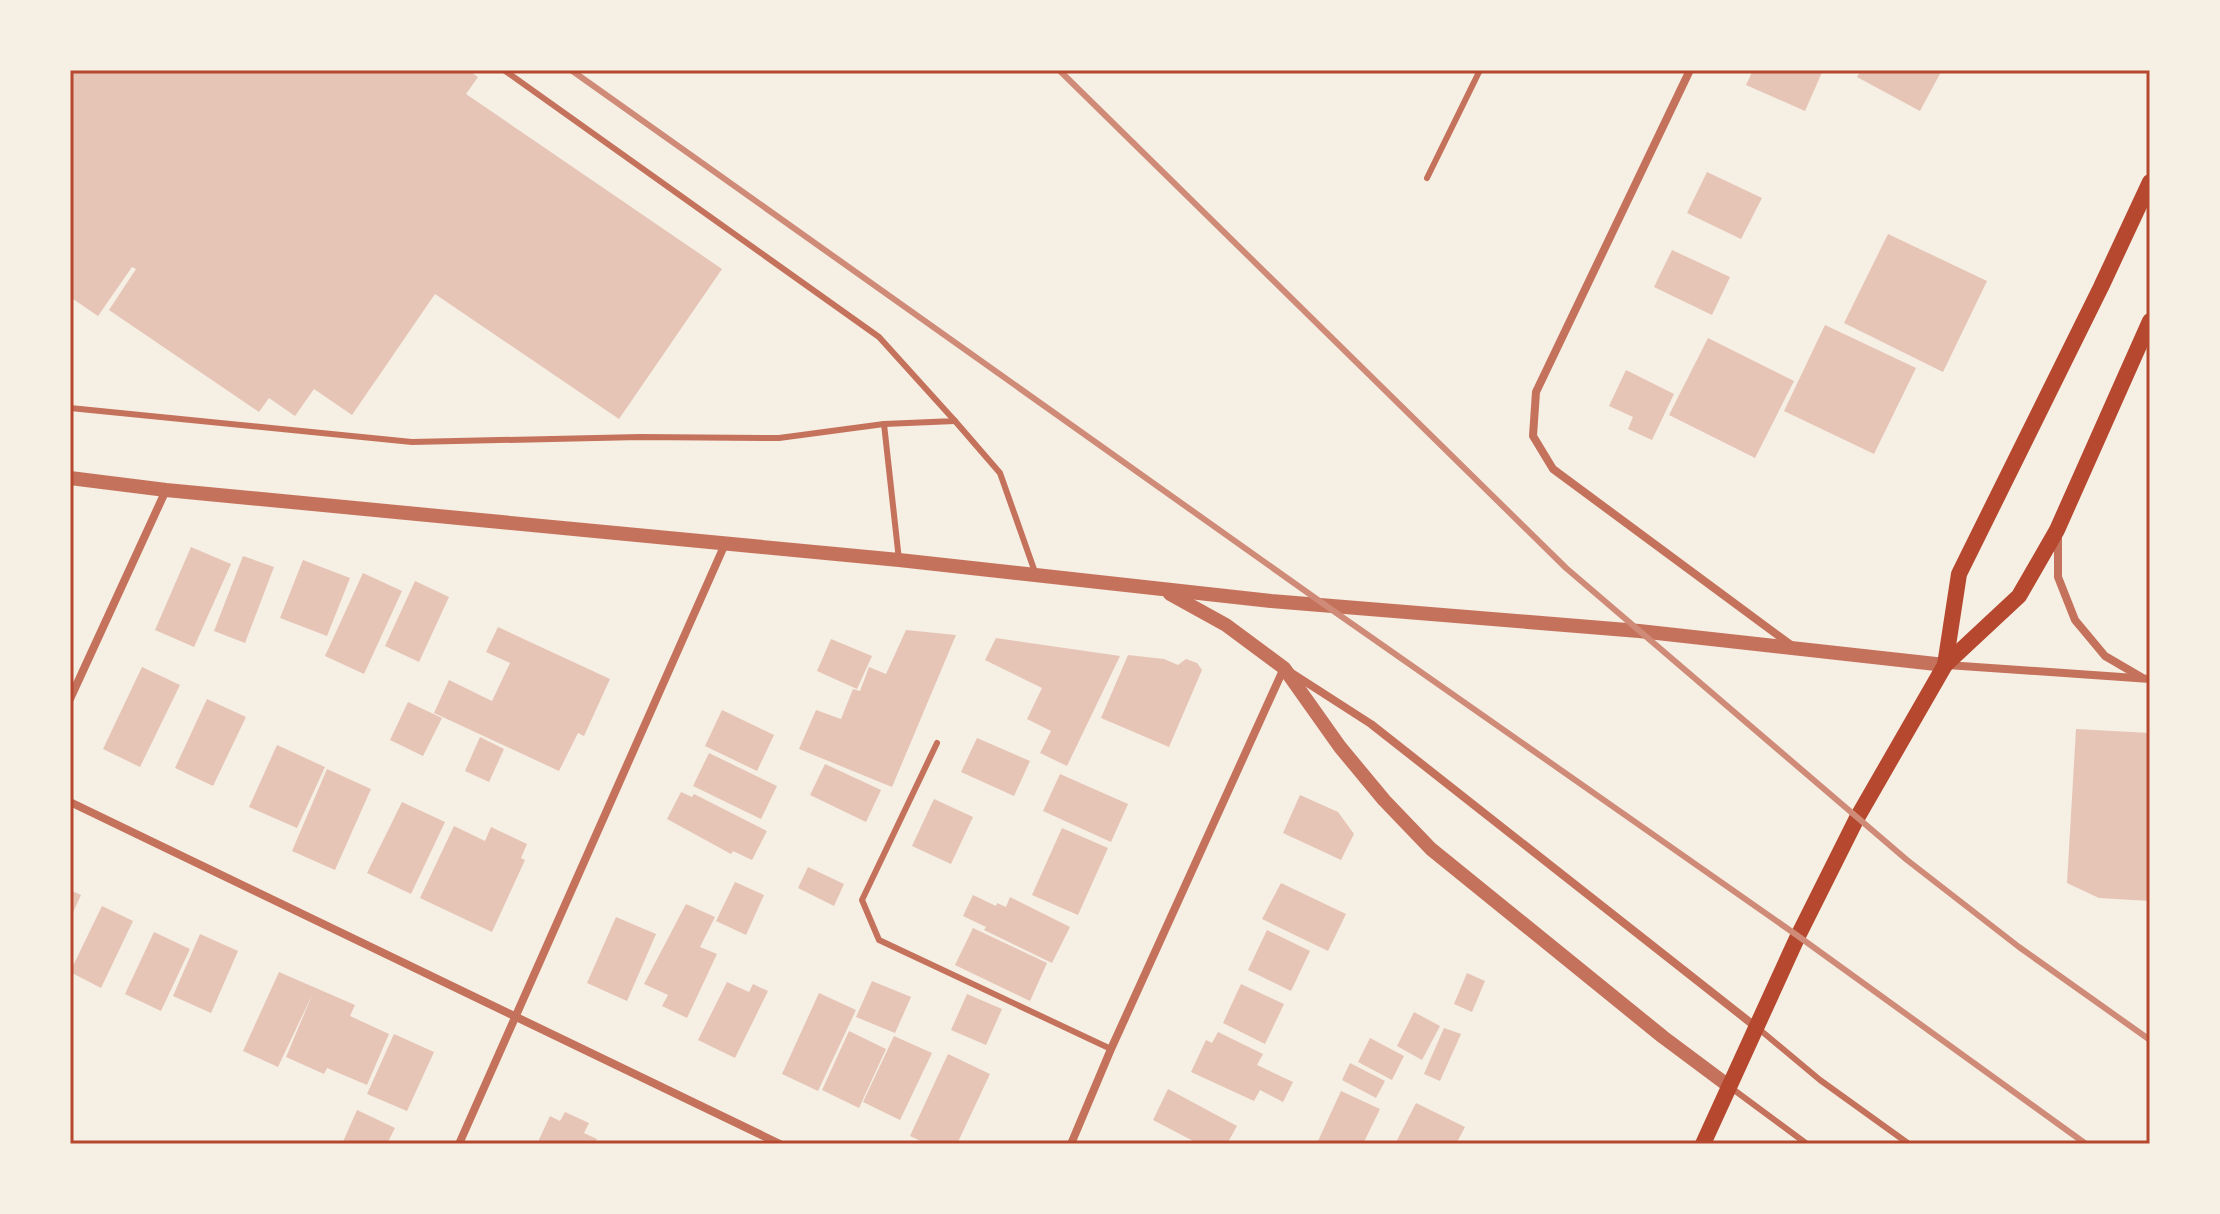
<svg xmlns="http://www.w3.org/2000/svg" width="2220" height="1214" font-family="Ubuntu,sans-serif">
  <style>
    .building { fill: #e6c5b7 }
    .lines { fill: none; stroke-linecap: round; stroke-linejoin: round }
    .service { stroke: #c5725c; stroke-width: 6 }
    .minor { stroke: #c5725c; stroke-width: 8 }
    .tertiary { stroke: #c5725c; stroke-width: 14 }
    .secondary { stroke: #b5482f; stroke-width: 16 }
    .rail { stroke: #cf8b77; stroke-width: 6 }
    .neatline { fill: none; stroke: #b5482f; stroke-width: 3 }
  </style>
  <rect width="100%" height="100%" fill="#f6efe4"/>
  <g class="building">
    <polygon points="70,70 468,70 478,77 466,94 722,269 619,419 435,294 352,415 314,389 295,416 269,398 259,412 109,310 136,269 132,267 98,316 70,297"/>
    <polygon points="1753,70 1823,70 1805,111 1746,85"/>
    <polygon points="1861,70 1942,70 1920,111 1857,77"/>
    <polygon points="1707,172 1762,198 1741,239 1687,213"/>
    <polygon points="1888,234 1987,281 1943,372 1844,323"/>
    <polygon points="1672,250 1730,277 1712,315 1654,287"/>
    <polygon points="1825,325 1916,368 1874,454 1784,411"/>
    <polygon points="1708,338 1794,381 1755,458 1669,415"/>
    <polygon points="1626,370 1674,394 1652,440 1628,429 1633,417 1609,406"/>
    <polygon points="191,547 231,564 194,647 155,630"/>
    <polygon points="243,556 274,567 245,643 214,631"/>
    <polygon points="303,560 350,578 327,636 280,618"/>
    <polygon points="363,573 402,591 364,674 325,656"/>
    <polygon points="415,581 449,597 419,662 385,646"/>
    <polygon points="498,627 610,679 584,736 578,733 559,771 434,713 449,680 492,701 510,663 486,652"/>
    <polygon points="906,630 956,635 892,787 799,749 816,710 841,719 853,689 860,691 869,667 886,674"/>
    <polygon points="996,638 1120,656 1067,766 1040,753 1051,731 1027,719 1042,688 985,660"/>
    <polygon points="831,639 872,656 857,689 817,671"/>
    <polygon points="1128,655 1164,659 1178,665 1186,659 1197,663 1202,670 1169,747 1101,718"/>
    <polygon points="142,667 180,685 140,767 103,749"/>
    <polygon points="207,699 246,717 213,786 175,768"/>
    <polygon points="408,702 442,718 423,756 390,740"/>
    <polygon points="722,710 774,735 757,771 705,746"/>
    <polygon points="2076,729 2150,733 2150,901 2099,898 2067,883"/>
    <polygon points="480,737 504,749 489,782 465,771"/>
    <polygon points="977,738 1030,761 1014,796 961,772"/>
    <polygon points="277,745 325,767 297,828 249,807"/>
    <polygon points="709,753 777,786 761,819 693,786"/>
    <polygon points="825,764 881,790 866,822 810,795"/>
    <polygon points="327,769 371,789 335,870 292,851"/>
    <polygon points="1060,774 1128,804 1111,842 1043,811"/>
    <polygon points="681,792 692,797 694,794 767,831 752,860 733,851 731,854 667,819"/>
    <polygon points="1300,795 1338,812 1354,834 1341,860 1283,833"/>
    <polygon points="934,799 973,817 951,864 912,846"/>
    <polygon points="402,802 445,822 411,894 367,873"/>
    <polygon points="454,826 485,841 491,827 527,844 521,858 525,860 492,932 420,898"/>
    <polygon points="1062,828 1108,848 1078,915 1032,895"/>
    <polygon points="808,867 844,884 834,906 798,888"/>
    <polygon points="735,882 764,895 746,935 716,921"/>
    <polygon points="1281,883 1346,914 1328,951 1262,919"/>
    <polygon points="70,890 81,895 70,919"/>
    <polygon points="973,895 996,906 997,903 1006,907 1010,897 1070,927 1052,963 984,930 986,927 963,916"/>
    <polygon points="686,904 715,917 700,947 717,954 687,1018 662,1006 668,995 644,984"/>
    <polygon points="102,906 133,921 101,988 70,972"/>
    <polygon points="616,917 656,934 627,1001 587,983"/>
    <polygon points="973,928 1047,963 1030,1001 955,965"/>
    <polygon points="1267,930 1310,951 1291,991 1248,970"/>
    <polygon points="154,932 190,949 161,1011 125,994"/>
    <polygon points="200,934 238,951 211,1013 173,996"/>
    <polygon points="279,972 355,1005 350,1016 389,1034 367,1085 327,1068 324,1074 286,1057 313,993 278,1067 243,1051"/>
    <polygon points="1467,973 1485,981 1472,1012 1454,1004"/>
    <polygon points="872,981 911,997 895,1033 856,1017"/>
    <polygon points="727,982 749,992 753,984 768,991 735,1058 698,1040"/>
    <polygon points="1241,984 1284,1004 1265,1044 1223,1023"/>
    <polygon points="819,993 856,1010 818,1091 782,1074"/>
    <polygon points="967,994 1002,1009 986,1045 951,1030"/>
    <polygon points="1414,1012 1440,1026 1422,1060 1397,1046"/>
    <polygon points="1444,1028 1461,1034 1440,1081 1424,1074"/>
    <polygon points="849,1031 886,1049 859,1108 822,1090"/>
    <polygon points="1218,1032 1263,1054 1257,1065 1293,1082 1283,1102 1260,1090 1254,1101 1191,1072 1206,1040 1212,1043"/>
    <polygon points="394,1034 434,1052 407,1111 367,1094"/>
    <polygon points="894,1036 932,1053 900,1120 863,1102"/>
    <polygon points="1370,1038 1404,1056 1392,1080 1358,1062"/>
    <polygon points="948,1054 990,1074 957,1144 927,1144 910,1136"/>
    <polygon points="1350,1063 1385,1081 1376,1098 1342,1080"/>
    <polygon points="1168,1089 1237,1126 1227,1144 1199,1144 1153,1120"/>
    <polygon points="1341,1091 1380,1109 1363,1144 1324,1144 1318,1141"/>
    <polygon points="1416,1103 1465,1127 1456,1144 1401,1144 1396,1142"/>
    <polygon points="357,1110 395,1128 387,1144 342,1144"/>
    <polygon points="565,1112 589,1123 584,1133 597,1139 594,1144 537,1144 550,1116 560,1121"/>
  </g>
  <g class="lines">
    <g class="service">
      <polyline points="1427,178 1480,70"/>
      <polyline points="70,408 412,442 640,437 779,438 884,424 955,421 879,337 504,70"/>
      <polyline points="955,421 1000,473 1036,575"/>
      <polyline points="884,424 899,560"/>
      <polyline points="937,743 862,900 879,940 1111,1049"/>
      <polyline points="1759,1029 1820,1080 1909,1144"/>
      <polyline points="1730,1087 1807,1144"/>
    </g>
    <g class="minor">
      <polyline points="1690,70 1536,392 1533,436 1553,469 1791,645"/>
      <polyline points="2058,537 2058,577 2075,620 2105,656 2141,677"/>
      <polyline points="1947,665 2150,679"/>
      <polyline points="70,699 166,490"/>
      <polyline points="70,802 780,1144"/>
      <polyline points="459,1144 725,544"/>
      <polyline points="1071,1144 1111,1049 1284,668 1371,724 1756,1027"/>
    </g>
    <g class="tertiary">
      <polyline points="70,478 166,490 899,560 1271,601 1639,631 1945,665"/>
      <polyline points="1170,594 1226,625 1284,668 1340,747 1384,800 1431,849 1663,1037 1730,1087"/>
    </g>
    <g class="secondary">
      <polyline points="1945,665 1959,574 2101,287 2150,182"/>
      <polyline points="1703,1144 1798,936 1857,818 1945,665 2019,596 2057,530 2150,321"/>
    </g>
    <g class="rail">
      <polyline points="571,70 1325,605 1798,936 2086,1144"/>
      <polyline points="1059,70 1566,568 1907,860 2019,947 2150,1040"/>
    </g>
  </g>
  <rect width="2220" height="1214" fill="none" stroke="#f6efe4" stroke-width="144"/>
  <rect x="72" y="72" width="2076" height="1070" class="neatline"/>
</svg>
